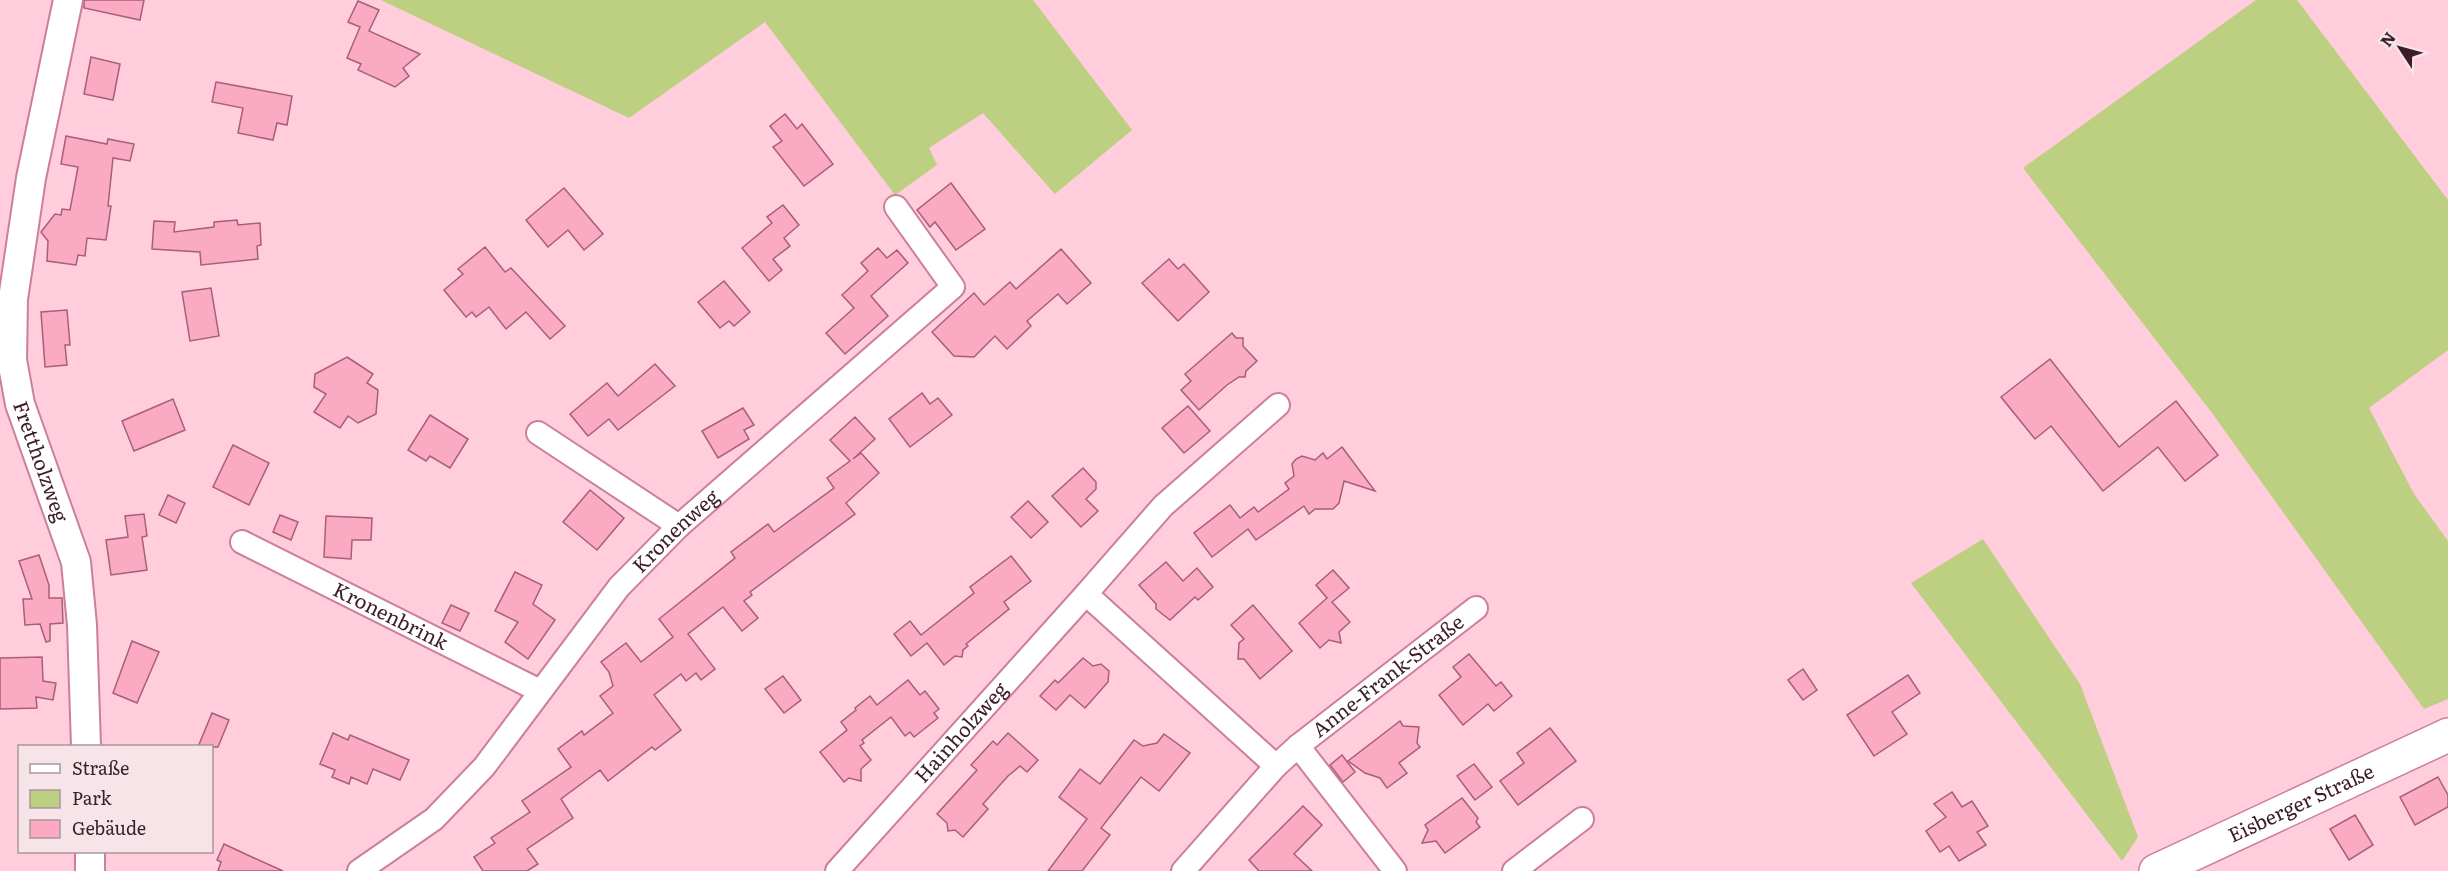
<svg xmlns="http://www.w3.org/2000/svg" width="2448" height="871" font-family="Literata,serif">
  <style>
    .green { fill: #bdcf81 }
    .building { fill: #faaac3; stroke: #a85f77; stroke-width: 1.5 }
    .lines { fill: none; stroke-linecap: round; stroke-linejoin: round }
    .minor-casing { stroke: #cc7f98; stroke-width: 26 }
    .tertiary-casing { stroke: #cc7f98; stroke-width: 32 }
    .secondary-casing { stroke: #cc7f98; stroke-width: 36 }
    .minor { stroke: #fff; stroke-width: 22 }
    .tertiary { stroke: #fff; stroke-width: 28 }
    .secondary { stroke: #fff; stroke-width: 33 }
    .labels { text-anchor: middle; stroke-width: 4.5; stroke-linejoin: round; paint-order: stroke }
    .street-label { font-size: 20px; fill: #3c1e28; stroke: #f6e4e9 }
  </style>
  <rect width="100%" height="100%" fill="#ffcddb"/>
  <g class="green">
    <polygon points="381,0 1033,0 1132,130 1055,194 983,113 929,148 937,165 895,195 765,22 629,118"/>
    <polygon points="2256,0 2297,0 2448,200 2448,350 2369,408 2414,494 2448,541 2448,699 2424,709 2212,413 2023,168"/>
    <polygon points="1983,539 2080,684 2138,837 2122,861 1911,583"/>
  </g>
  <g class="building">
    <polygon points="84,0 144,0 140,20 84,8"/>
    <polygon points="358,1 379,10 369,31 420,54 403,68 409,76 395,87 358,70 361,64 347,58 360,27 348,22"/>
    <polygon points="91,57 120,64 113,100 84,94"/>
    <polygon points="216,82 292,96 287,125 277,123 273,140 238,133 243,108 212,102"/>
    <polygon points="785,114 797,129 802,124 833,164 804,186 773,147 782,141 770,126"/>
    <polygon points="66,136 107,144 108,139 134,144 130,161 113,158 108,206 111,206 106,240 87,238 85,256 78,255 76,265 47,261 48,241 41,232 55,214 61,215 62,209 70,210 78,167 61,164"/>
    <polygon points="951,183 985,229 956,250 935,222 930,227 917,210"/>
    <polygon points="564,188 603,234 584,250 568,230 548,247 526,220"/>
    <polygon points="783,205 799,225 784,238 790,246 773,259 782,270 769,281 742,248 772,223 767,217"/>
    <polygon points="237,220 238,225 260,223 261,245 257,246 258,259 201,265 200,252 152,249 154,221 175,222 174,232 214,227 214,222"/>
    <polygon points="485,247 505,272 511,268 565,326 550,339 526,312 506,329 489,307 476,317 472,312 466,317 444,290 463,274 458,269"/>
    <polygon points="878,248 887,258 897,250 908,263 871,296 888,316 845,354 826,333 854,308 842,295 868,271 861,263"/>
    <polygon points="1061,249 1091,283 1067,304 1058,294 1027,321 1031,326 1007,349 995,336 974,357 954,356 932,332 974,293 984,305 1010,282 1016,289"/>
    <polygon points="1169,259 1178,269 1184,264 1209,292 1178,321 1142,283"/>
    <polygon points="724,281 750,312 734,326 729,321 720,328 698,302"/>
    <polygon points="211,288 219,336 190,341 182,292"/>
    <polygon points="67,310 70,345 65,345 67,365 45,367 41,312"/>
    <polygon points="1232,333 1236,338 1243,338 1243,346 1257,361 1246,371 1245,377 1239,377 1227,385 1199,410 1181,390 1191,381 1185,374"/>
    <polygon points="347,357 373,374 367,383 378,390 376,414 358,423 348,416 340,428 314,412 326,394 314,387 315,374"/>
    <polygon points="2050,359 2119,447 2176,401 2218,455 2185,481 2158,447 2103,491 2051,426 2035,439 2001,397"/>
    <polygon points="655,364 675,386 618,430 609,419 588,436 570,414 607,383 618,396"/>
    <polygon points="922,393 930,404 938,398 952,415 910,447 889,419"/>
    <polygon points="173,399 185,430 134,451 122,421"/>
    <polygon points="1188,406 1210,431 1184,453 1162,428"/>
    <polygon points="743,408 754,425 744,430 749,439 718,458 702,431"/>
    <polygon points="430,415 468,439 450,468 430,456 426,461 408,450"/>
    <polygon points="855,417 875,439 853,459 861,453 879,473 846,503 855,514 750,592 752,595 744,601 758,618 742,631 723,607 688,634 715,669 701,680 696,673 686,681 681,674 654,695 681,730 655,750 652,747 608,781 600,770 561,799 573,818 527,849 538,864 527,871 483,871 474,857 495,843 491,838 530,812 522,801 571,767 558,749 582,731 584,735 613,713 600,696 613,686 609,672 601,662 626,643 641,662 673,637 659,619 735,558 731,552 768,524 774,532 834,488 827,478 850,461 830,440"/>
    <polygon points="233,445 269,463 249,505 213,487"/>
    <polygon points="1342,447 1375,491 1344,481 1339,503 1333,509 1315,509 1309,514 1304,506 1256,540 1248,529 1212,557 1194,533 1230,505 1240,518 1254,507 1258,512 1289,489 1285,483 1294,476 1292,464 1296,459 1302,456 1315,460 1323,453 1327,459"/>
    <polygon points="1083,468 1096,482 1096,489 1086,499 1098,511 1081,527 1052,496"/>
    <polygon points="590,490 624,518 597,550 563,522"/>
    <polygon points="168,495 185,503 176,523 159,515"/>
    <polygon points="1028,501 1048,522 1031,538 1011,517"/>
    <polygon points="144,514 147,536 142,537 147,570 111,575 106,540 128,537 125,516"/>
    <polygon points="280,515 298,522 291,540 273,532"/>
    <polygon points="326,516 372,518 371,540 352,540 351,559 324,557"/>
    <polygon points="39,555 49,585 49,598 62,598 63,623 50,624 50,641 46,642 40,624 25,625 23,599 32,599 19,561"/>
    <polygon points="1011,556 1031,581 1004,602 1009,609 966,644 968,646 963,650 962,657 955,656 944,665 927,643 911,656 894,634 910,621 921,635 974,593 970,587"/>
    <polygon points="1166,562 1183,581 1197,568 1213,587 1198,600 1195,597 1170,620 1156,609 1156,604 1139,585"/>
    <polygon points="1333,570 1349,588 1332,602 1350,622 1339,632 1341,643 1329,640 1320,648 1299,623 1327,598 1316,585"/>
    <polygon points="515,572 542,585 533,604 555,620 528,659 505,642 518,622 495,611"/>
    <polygon points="451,605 469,613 460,631 442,623"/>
    <polygon points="1253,605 1292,651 1260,679 1244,659 1238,659 1239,643 1244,639 1231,625"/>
    <polygon points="132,641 159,652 137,703 113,693"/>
    <polygon points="1469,654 1496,686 1501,682 1512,696 1494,711 1488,704 1463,725 1439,695 1461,677 1453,667"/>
    <polygon points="42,657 43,681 56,683 53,700 36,697 37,708 0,709 0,658"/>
    <polygon points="1083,658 1093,666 1101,664 1109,671 1108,682 1085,708 1070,695 1056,710 1040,696 1055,680 1058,683"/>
    <polygon points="1803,669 1817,690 1803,700 1788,680"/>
    <polygon points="1908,675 1920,693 1892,712 1907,734 1874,756 1847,715"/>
    <polygon points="783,676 801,700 784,713 765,689"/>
    <polygon points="908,680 920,695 925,691 939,709 934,713 938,718 914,737 910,732 905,736 891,717 862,740 864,743 860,746 871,760 861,769 861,781 849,778 844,782 820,752 847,730 841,722 856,710 855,708 870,696 877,705"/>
    <polygon points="212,713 229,720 218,747 198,747"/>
    <polygon points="1400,721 1403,726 1419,727 1417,743 1420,747 1399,763 1407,773 1387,788 1380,778 1365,773 1348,761"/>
    <polygon points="1550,728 1576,761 1518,805 1500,781 1524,763 1517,753"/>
    <polygon points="333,733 348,740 350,735 409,760 400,780 373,769 367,784 351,777 349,784 332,777 335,770 320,764"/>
    <polygon points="1008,733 1038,760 1027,772 1020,766 1008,776 983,804 988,809 963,837 955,830 948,831 947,823 937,814 977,770 971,765 993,741 997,745"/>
    <polygon points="1164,734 1190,753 1159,791 1141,777 1101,828 1110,835 1082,871 1048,871 1087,819 1059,797 1080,769 1100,784 1134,740 1143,746 1157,743"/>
    <polygon points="1342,755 1355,772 1343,782 1330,765"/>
    <polygon points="1474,764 1492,787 1475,800 1457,776"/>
    <polygon points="2438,777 2448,795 2448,807 2415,825 2400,797"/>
    <polygon points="1952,792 1962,807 1972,801 1988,826 1977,832 1986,845 1959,861 1949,846 1940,852 1926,831 1946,817 1934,804"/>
    <polygon points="1462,798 1478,818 1476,822 1480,827 1445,853 1436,841 1422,843 1428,830 1425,825"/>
    <polygon points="1303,806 1322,825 1294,854 1312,871 1259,871 1249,860"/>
    <polygon points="2355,815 2373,845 2349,860 2330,829"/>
    <polygon points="224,844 254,858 283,871 218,871 221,862 217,860"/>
  </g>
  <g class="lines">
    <defs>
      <g id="minor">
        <polyline points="538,433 679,526"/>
        <path id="s1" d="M242,542L540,691"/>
        <polyline points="1298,746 1395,871"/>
        <polyline points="1276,766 1086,594 1163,506 1278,405"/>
        <path id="s2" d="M359,871L434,819L484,767L619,587L679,526L953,287L896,207"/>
        <path id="s3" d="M837,871L1086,594"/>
        <path id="s4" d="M1183,871L1276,766L1298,746L1476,608"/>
        <polyline points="1514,871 1582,819"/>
      </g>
      <g id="tertiary">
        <path id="s5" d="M68,0L31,178L13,299L12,360L20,404L76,562L82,625L86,746"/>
        <polyline points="90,852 90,871"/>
      </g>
      <g id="secondary">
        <path id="s6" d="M2156,871L2448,735"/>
      </g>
    </defs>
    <use href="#minor" class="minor-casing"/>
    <use href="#tertiary" class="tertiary-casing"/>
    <use href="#secondary" class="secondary-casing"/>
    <use href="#minor" class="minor"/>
    <use href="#tertiary" class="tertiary"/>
    <use href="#secondary" class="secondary"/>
  </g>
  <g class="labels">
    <g class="street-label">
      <text dy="7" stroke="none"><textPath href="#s5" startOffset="471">Frettholzweg</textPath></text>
      <text dy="7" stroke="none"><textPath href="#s2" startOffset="468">Kronenweg</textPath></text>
      <text dy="7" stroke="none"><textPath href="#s1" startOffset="166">Kronenbrink</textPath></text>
      <text dy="7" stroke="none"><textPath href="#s4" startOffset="284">Anne-Frank-Straße</textPath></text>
      <text dy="7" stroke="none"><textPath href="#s3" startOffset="186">Hainholzweg</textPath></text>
      <text dy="7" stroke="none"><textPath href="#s6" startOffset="160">Eisberger Straße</textPath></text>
    </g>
  </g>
  <rect x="18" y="745" width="195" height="108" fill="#f6e4e9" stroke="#ac959c" stroke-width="1.5"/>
  <rect x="30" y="764" width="30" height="9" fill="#ffffff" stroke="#ac959c" stroke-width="1.5"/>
  <text x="72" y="775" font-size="18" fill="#3c1e28">Straße</text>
  <rect x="30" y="790" width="30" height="18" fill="#bdcf81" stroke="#ac959c" stroke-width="1.5"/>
  <text x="72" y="805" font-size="18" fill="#3c1e28">Park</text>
  <rect x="30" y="820" width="30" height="18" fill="#faaac3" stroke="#ac959c" stroke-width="1.5"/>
  <text x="72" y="835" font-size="18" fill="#3c1e28">Gebäude</text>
  <g transform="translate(2400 48) rotate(306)" stroke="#f6e4e9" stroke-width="4.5" paint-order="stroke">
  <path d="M0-4.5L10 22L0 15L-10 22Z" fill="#3c1e28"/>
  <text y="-9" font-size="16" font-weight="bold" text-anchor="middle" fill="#3c1e28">N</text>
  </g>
</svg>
